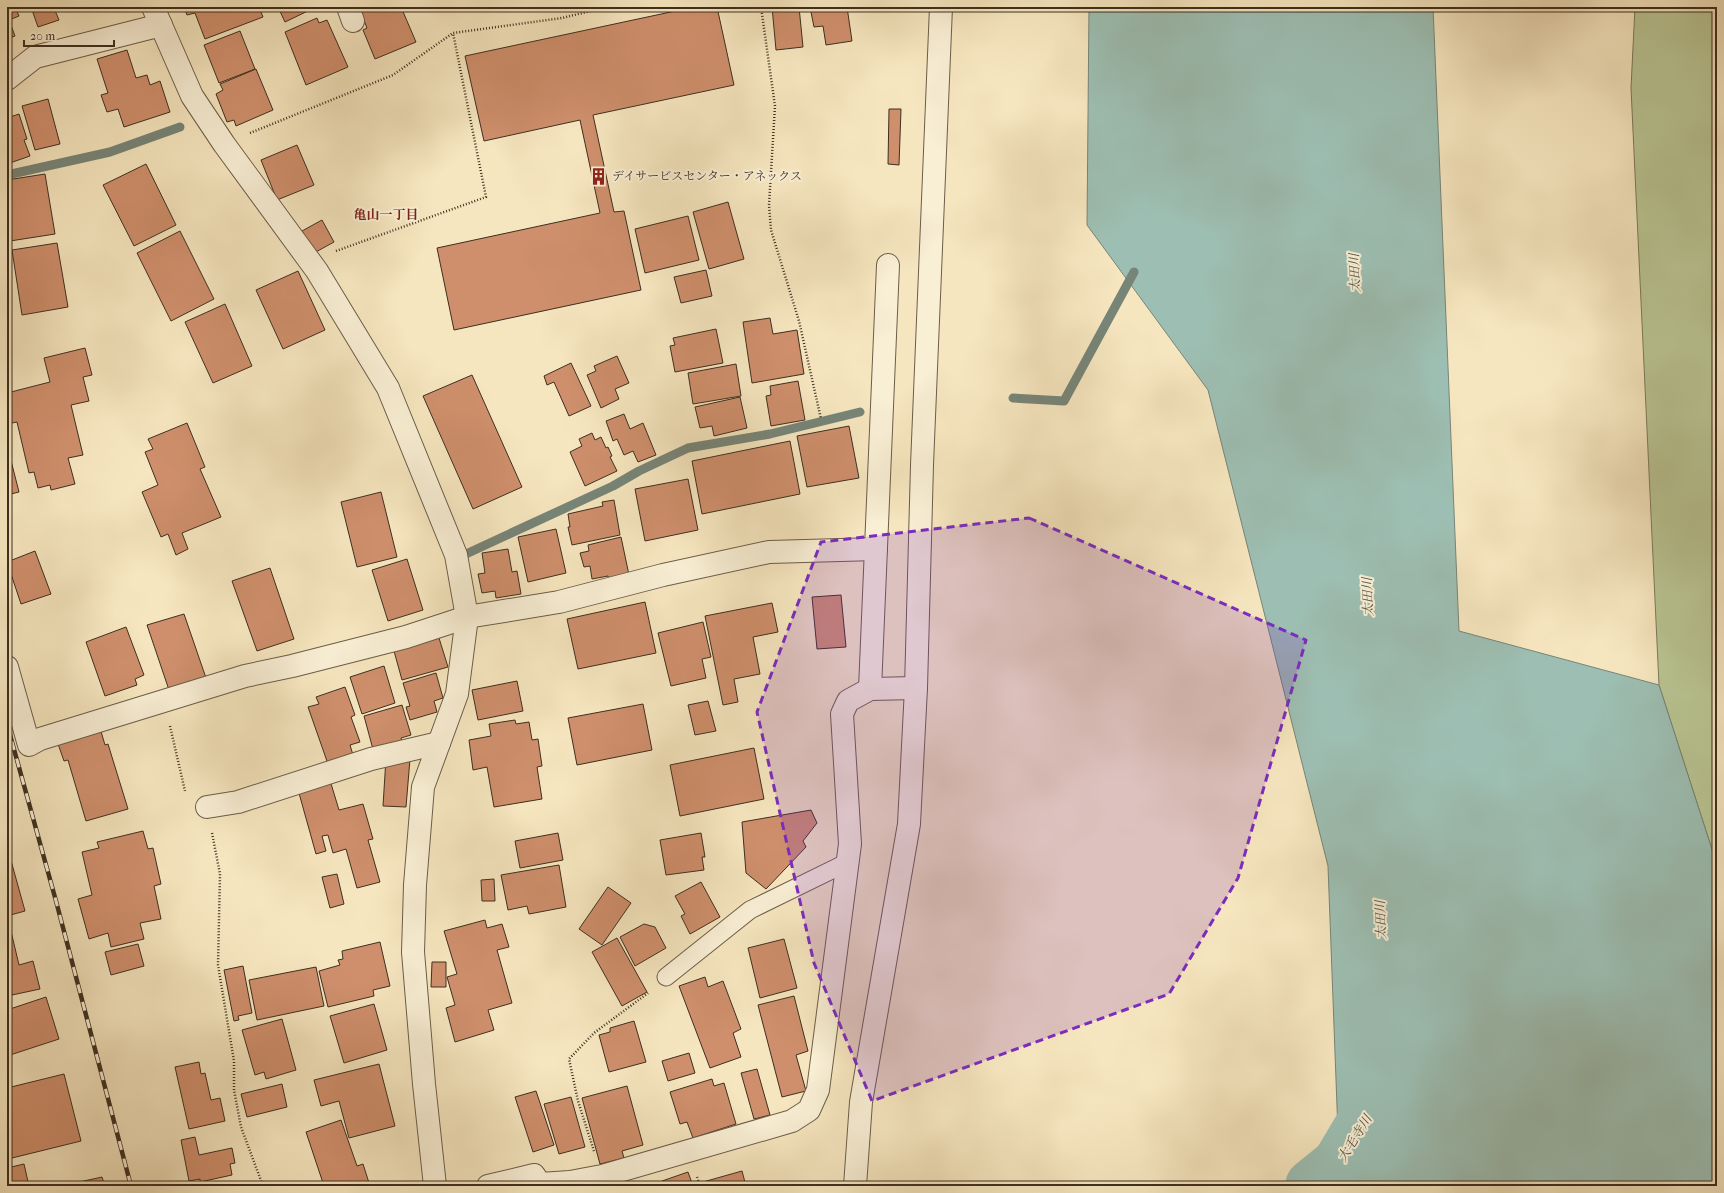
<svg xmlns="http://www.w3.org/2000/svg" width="1724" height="1193" font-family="'IM FELL French Canon','Noto Serif JP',serif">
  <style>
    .green { fill: #bac694; stroke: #7c7a5a }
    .water { fill: #9dbfb3; stroke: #778578 }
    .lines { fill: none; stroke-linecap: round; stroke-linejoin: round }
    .stream { stroke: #778578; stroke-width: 9 }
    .river { stroke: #9dbfb3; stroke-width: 54 }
    .building { fill: #cf8f6c; stroke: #3d2f20 }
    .service-casing { stroke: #6b5d48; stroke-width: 19 }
    .minor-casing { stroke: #6b5d48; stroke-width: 24 }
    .tertiary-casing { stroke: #6b5d48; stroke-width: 24 }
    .path { stroke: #3d2f20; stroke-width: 2.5; stroke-dasharray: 1 2; stroke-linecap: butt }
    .service { stroke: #f9efd5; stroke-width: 17 }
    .minor { stroke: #f9efd5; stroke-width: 22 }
    .tertiary { stroke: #f9efd5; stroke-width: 22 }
    .rail-casing { stroke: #3d2f20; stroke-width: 4.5 }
    .rail { stroke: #f9efd5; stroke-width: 3; stroke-dasharray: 9; stroke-linecap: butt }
    .marked { fill: #7b2cbf; fill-opacity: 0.2; stroke: #7b2cbf; stroke-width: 3; stroke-dasharray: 8 5; stroke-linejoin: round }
    .labels { text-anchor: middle; stroke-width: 4; stroke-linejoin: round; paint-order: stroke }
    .poi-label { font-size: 12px; fill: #3d2f20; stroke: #f9efd5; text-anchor: start }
    .neighbourhood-label { font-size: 13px; font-weight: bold; fill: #7a1f14; stroke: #f9efd5 }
    .water-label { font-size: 13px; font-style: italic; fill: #555345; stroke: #f9efd5 }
  </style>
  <rect width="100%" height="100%" fill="#f6e6bf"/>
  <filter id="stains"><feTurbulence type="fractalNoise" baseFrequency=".005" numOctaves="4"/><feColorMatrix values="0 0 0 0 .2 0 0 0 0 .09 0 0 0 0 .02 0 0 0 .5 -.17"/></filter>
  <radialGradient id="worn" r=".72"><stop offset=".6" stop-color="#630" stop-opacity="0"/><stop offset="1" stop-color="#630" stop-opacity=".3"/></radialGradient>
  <polygon class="green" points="1635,7 1717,7 1717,865 1659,685 1631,88"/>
  <polygon class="water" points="1089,7 1433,7 1459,631 1659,685 1717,865 1717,1186 1340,1186 1328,866 1208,390 1087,225"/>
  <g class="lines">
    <g class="stream">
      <polyline points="7,175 110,152 180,127"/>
      <polyline points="1013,398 1064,401 1134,272"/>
      <polyline points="466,554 613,486 639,471 688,448 770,434 860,412"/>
    </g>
    <polyline class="river" points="1312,1186 1339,1164 1377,1100"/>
  </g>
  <g class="building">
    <polygon points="7,7 15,7 19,16 9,20 15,36 7,39"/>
    <polygon points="31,7 57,7 54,8 59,20 38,27"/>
    <polygon points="184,7 259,7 263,17 205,39 195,13 187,15"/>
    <polygon points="278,7 316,7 285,22"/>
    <polygon points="367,7 401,7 416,42 375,59 363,30 367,28 360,10"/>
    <polygon points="694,7 717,7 734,85 593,115 614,212 624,211 641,290 454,330 437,248 600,213 580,120 484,141 465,56"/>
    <polygon points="772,7 799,7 803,47 776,50"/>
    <polygon points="810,7 847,7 852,41 826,45 823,26 814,27"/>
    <polygon points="317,18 319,23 327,20 348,67 306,85 285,32"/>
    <polygon points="240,31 255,69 219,83 204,45"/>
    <polygon points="127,50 136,78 147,75 150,85 160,81 170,112 124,127 118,109 107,112 101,95 108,93 97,59"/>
    <polygon points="256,69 273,110 236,126 234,120 227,122 216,94 223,90 220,84"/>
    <polygon points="48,99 60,144 35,150 22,106"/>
    <polygon points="889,109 901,109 899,165 888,164"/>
    <polygon points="19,114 27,139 24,140 30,156 7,164 7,118"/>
    <polygon points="297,145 314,185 277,200 261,160"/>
    <polygon points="146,164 176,225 134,246 103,185"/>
    <polygon points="45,174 55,234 10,241 7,224 7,180"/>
    <polygon points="728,202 744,259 709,269 693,212"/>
    <polygon points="688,216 699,260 645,273 635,229"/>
    <polygon points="322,220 334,242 314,253 302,231"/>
    <polygon points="180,231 214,299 171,321 137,253"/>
    <polygon points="57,243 68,307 22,315 12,250"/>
    <polygon points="706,270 712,296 681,303 674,277"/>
    <polygon points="298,271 325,330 283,349 256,290"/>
    <polygon points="225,304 252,366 213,383 185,322"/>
    <polygon points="770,318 773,334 797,330 804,374 752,383 743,322"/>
    <polygon points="716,329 723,363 675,372 670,346 675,345 673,338"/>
    <polygon points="85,348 92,375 83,377 89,401 71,405 83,455 68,458 75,484 51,490 50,485 38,488 34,472 29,473 17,422 7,424 7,393 50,382 44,358"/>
    <polygon points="617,356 629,383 615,389 619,399 601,408 587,375 596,371 594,366"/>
    <polygon points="571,363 591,406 569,416 554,382 547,385 544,376"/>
    <polygon points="736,364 741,396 693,404 688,373"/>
    <polygon points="472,375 522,487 473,509 423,396"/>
    <polygon points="798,381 805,420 771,426 766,396 771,395 770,386"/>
    <polygon points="740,397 747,428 714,436 712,426 700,428 695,407"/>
    <polygon points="624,414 630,429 643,423 656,455 638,462 633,451 624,455 617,439 613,441 606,421"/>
    <polygon points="187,423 205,467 200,469 221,517 182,533 188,549 176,555 168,534 161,537 142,492 158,485 145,452 153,449 148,439"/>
    <polygon points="849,426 859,478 807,487 797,436"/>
    <polygon points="592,433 595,440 601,437 606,448 608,447 612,456 610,457 617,471 585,486 570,452 582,446 579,439"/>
    <polygon points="790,441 800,494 702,514 692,461"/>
    <polygon points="7,445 19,492 7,495"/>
    <polygon points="688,479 698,530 645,541 635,489"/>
    <polygon points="381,492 397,557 357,567 341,502"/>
    <polygon points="614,500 620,535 572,545 568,527 570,527 568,514 603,506 602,502"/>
    <polygon points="556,529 566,573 528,582 518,537"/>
    <polygon points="621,537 629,575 609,579 608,576 592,579 590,566 584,567 580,553 589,551 588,545"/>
    <polygon points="508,549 512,572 517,571 521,594 496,598 495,591 482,593 478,574 485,573 482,553"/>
    <polygon points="35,551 51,594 21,604 7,562"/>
    <polygon points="407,559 423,610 388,621 372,570"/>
    <polygon points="270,568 294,639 257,651 232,581"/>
    <polygon points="841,595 846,647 817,649 812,597"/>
    <polygon points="645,602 656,653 578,669 567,619"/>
    <polygon points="772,603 778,632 753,637 760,674 734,679 738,702 723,705 705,616"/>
    <polygon points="184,614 206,678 169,690 147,625"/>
    <polygon points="703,622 711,657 702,659 706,678 671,686 658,633"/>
    <polygon points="126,627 144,675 135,679 137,685 105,696 86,642"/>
    <polygon points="439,638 448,667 402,680 394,651"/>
    <polygon points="384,666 395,703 362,714 350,677"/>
    <polygon points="436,673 443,698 434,701 437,712 410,720 406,707 410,706 403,683"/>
    <polygon points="517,681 523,711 478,720 472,690"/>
    <polygon points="345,687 355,715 351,717 360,742 350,745 353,755 328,764 308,707 319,704 316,697"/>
    <polygon points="708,701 716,731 695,735 688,705"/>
    <polygon points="643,704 652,750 577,765 568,718"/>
    <polygon points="402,705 411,735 401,738 403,745 374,753 364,716"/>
    <polygon points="515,720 516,724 529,722 532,740 538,739 542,766 537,767 542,799 494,807 487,767 473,770 469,740 491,736 489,724"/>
    <polygon points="100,728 105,745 108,744 128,809 86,821 68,760 64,761 57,741"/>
    <polygon points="754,748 764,799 680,816 670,765"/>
    <polygon points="386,758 410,759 406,807 383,806"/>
    <polygon points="329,777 339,810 363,804 373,839 368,840 380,882 357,888 346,849 333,853 328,835 322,836 326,851 316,854 297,786"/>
    <polygon points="811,810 817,823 803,841 806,847 766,889 746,873 742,822"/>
    <polygon points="143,831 148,849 153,848 161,884 154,886 161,919 140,923 144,939 111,947 108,933 89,939 78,899 92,895 82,852 99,848 97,842"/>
    <polygon points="558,833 563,860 520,868 515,841"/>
    <polygon points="701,833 705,857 702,857 704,870 666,875 660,840"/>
    <polygon points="7,857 10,857 25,911 7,916"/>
    <polygon points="559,865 566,907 529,914 527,906 508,910 501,875"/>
    <polygon points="337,874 344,904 330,908 322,877"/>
    <polygon points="494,879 495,901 482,901 481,880"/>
    <polygon points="701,882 720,917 690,934 681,916 685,914 675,896"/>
    <polygon points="608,887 631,903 602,945 579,929"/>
    <polygon points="485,920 487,928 502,924 509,947 497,950 512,1003 488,1010 494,1030 455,1042 446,1008 455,1005 447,977 457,974 444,931"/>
    <polygon points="644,924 655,927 666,948 635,966 620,937"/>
    <polygon points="7,927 10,927 19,965 33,961 40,989 12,995 10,984 7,985"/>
    <polygon points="617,938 647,992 622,1006 592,952"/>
    <polygon points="784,939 797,988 760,998 748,948"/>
    <polygon points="380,942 390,986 373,990 374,996 328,1007 319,971 340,965 338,960 343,959 342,951"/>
    <polygon points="138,944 144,966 111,975 105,952"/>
    <polygon points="432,962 446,962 446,987 431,987"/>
    <polygon points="243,966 252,1013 238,1016 239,1020 234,1021 224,970"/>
    <polygon points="316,967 324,1006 257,1020 249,980"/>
    <polygon points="705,977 708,987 723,981 741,1029 733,1033 741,1057 710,1068 679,986"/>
    <polygon points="794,996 808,1051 796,1055 806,1091 782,1097 758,1005"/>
    <polygon points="46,997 59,1039 7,1056 7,1010"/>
    <polygon points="374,1004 387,1050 344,1063 330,1016"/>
    <polygon points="282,1019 296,1070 266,1079 264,1072 255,1075 242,1030"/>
    <polygon points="634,1021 646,1062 609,1072 599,1035 610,1032 610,1028"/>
    <polygon points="689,1053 695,1073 668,1081 662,1061"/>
    <polygon points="199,1062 201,1074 205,1073 211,1100 220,1098 225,1121 189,1129 175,1067"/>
    <polygon points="379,1064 395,1126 349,1138 339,1101 321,1106 314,1080"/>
    <polygon points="757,1069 770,1115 754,1119 741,1073"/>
    <polygon points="64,1074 81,1141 8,1159 7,1088"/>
    <polygon points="712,1079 714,1086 724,1083 736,1124 693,1138 687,1122 680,1124 670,1092"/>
    <polygon points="282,1084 287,1107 247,1117 241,1094"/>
    <polygon points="627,1086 643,1145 622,1151 624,1158 600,1164 582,1098"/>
    <polygon points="536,1091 554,1145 533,1152 515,1097"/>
    <polygon points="571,1097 585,1147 559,1154 544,1104"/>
    <polygon points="341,1120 357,1166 363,1164 370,1186 324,1186 306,1132"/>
    <polygon points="195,1137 199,1155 232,1148 235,1163 230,1164 232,1175 200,1182 200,1179 189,1181 181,1140"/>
    <polygon points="24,1164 29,1186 7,1186 7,1168"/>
    <polygon points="742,1171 746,1186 704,1186 703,1182"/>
    <polygon points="688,1172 693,1186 664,1186 662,1181"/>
    <polygon points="102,1177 105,1186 61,1186"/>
  </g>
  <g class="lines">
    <defs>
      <polyline id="service" points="666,977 750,910 848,862"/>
      <g id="minor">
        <polyline points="153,7 192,96 224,144 317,271 388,388 456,555 467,617 457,694 423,787 415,885 413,952 424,1084 435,1186"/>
        <polyline points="348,7 353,21"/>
        <polyline points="7,79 35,57 161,25"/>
        <polyline points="7,667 29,745 40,739 245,676 292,666 406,637 467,617 559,602 663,575 769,552 876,549"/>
        <polyline points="870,689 888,265"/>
        <polyline points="207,807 238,802 371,759 439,743"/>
        <polyline points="488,1186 534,1175 540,1184 570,1182 602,1176 792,1121 809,1110 818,1090 850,844 842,714 848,701 870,689 916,688"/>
      </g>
      <polyline id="tertiary" points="855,1186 861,1102 909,824 916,688 922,465 941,7"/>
    </defs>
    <use href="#service" class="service-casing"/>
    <use href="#minor" class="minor-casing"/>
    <use href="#tertiary" class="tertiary-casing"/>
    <g class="path">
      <polyline points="761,7 775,106 769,205 771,230 799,321 821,419"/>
      <polyline points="250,133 393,75 453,33"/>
      <polyline points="336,251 486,197 453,33 562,18 607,7"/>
      <polyline points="170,726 185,791"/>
      <polyline points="212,833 220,874 218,965 234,1061 234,1090 241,1127 263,1186"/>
      <polyline points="594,1151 578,1101 569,1059 594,1033 648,993"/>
      <polyline points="697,1177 700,1186"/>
    </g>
    <use href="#service" class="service"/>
    <use href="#minor" class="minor"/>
    <use href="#tertiary" class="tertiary"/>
    <defs>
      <polyline id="rail" points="7,724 56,901 131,1186"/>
    </defs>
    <use href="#rail" class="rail-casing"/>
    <use href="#rail" class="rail"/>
  </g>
  <path class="marked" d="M1029,518L1306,640L1238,878L1169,994L872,1101L814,963L757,712L821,542Z"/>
  <defs>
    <symbol id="building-bare" viewBox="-9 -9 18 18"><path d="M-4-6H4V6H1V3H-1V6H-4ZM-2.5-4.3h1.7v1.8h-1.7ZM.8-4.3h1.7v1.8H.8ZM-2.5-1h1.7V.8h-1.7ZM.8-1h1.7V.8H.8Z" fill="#8f2418" stroke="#f9efd5" stroke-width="2.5" paint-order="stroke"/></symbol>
  </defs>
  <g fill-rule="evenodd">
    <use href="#building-bare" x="586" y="164" width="25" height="25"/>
  </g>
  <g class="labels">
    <g class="poi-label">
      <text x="612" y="180">デイサービスセンター・アネックス</text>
    </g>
    <g class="neighbourhood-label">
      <text x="386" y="219">亀山一丁目</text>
    </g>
    <g class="water-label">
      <text transform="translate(1354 273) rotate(-92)" y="5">太田川</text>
      <text transform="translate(1367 597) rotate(-92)" y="5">太田川</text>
      <text transform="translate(1380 920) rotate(-92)" y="5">太田川</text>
      <text transform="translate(1354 1138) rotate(-58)" y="5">大毛寺川</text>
    </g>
  </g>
  <rect width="1724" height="1193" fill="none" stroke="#f6e6bf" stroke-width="24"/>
  <rect x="8" y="8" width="1708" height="1177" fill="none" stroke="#3d2f20" stroke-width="2"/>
  <rect x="12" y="12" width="1700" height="1169" fill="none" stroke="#3d2f20"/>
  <path d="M24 40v6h90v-6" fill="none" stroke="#3d2f20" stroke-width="2"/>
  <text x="30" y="40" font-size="12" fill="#3d2f20" stroke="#f9efd5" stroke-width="3" paint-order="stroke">20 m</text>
  <rect width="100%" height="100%" filter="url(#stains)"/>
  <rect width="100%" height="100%" fill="url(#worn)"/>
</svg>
